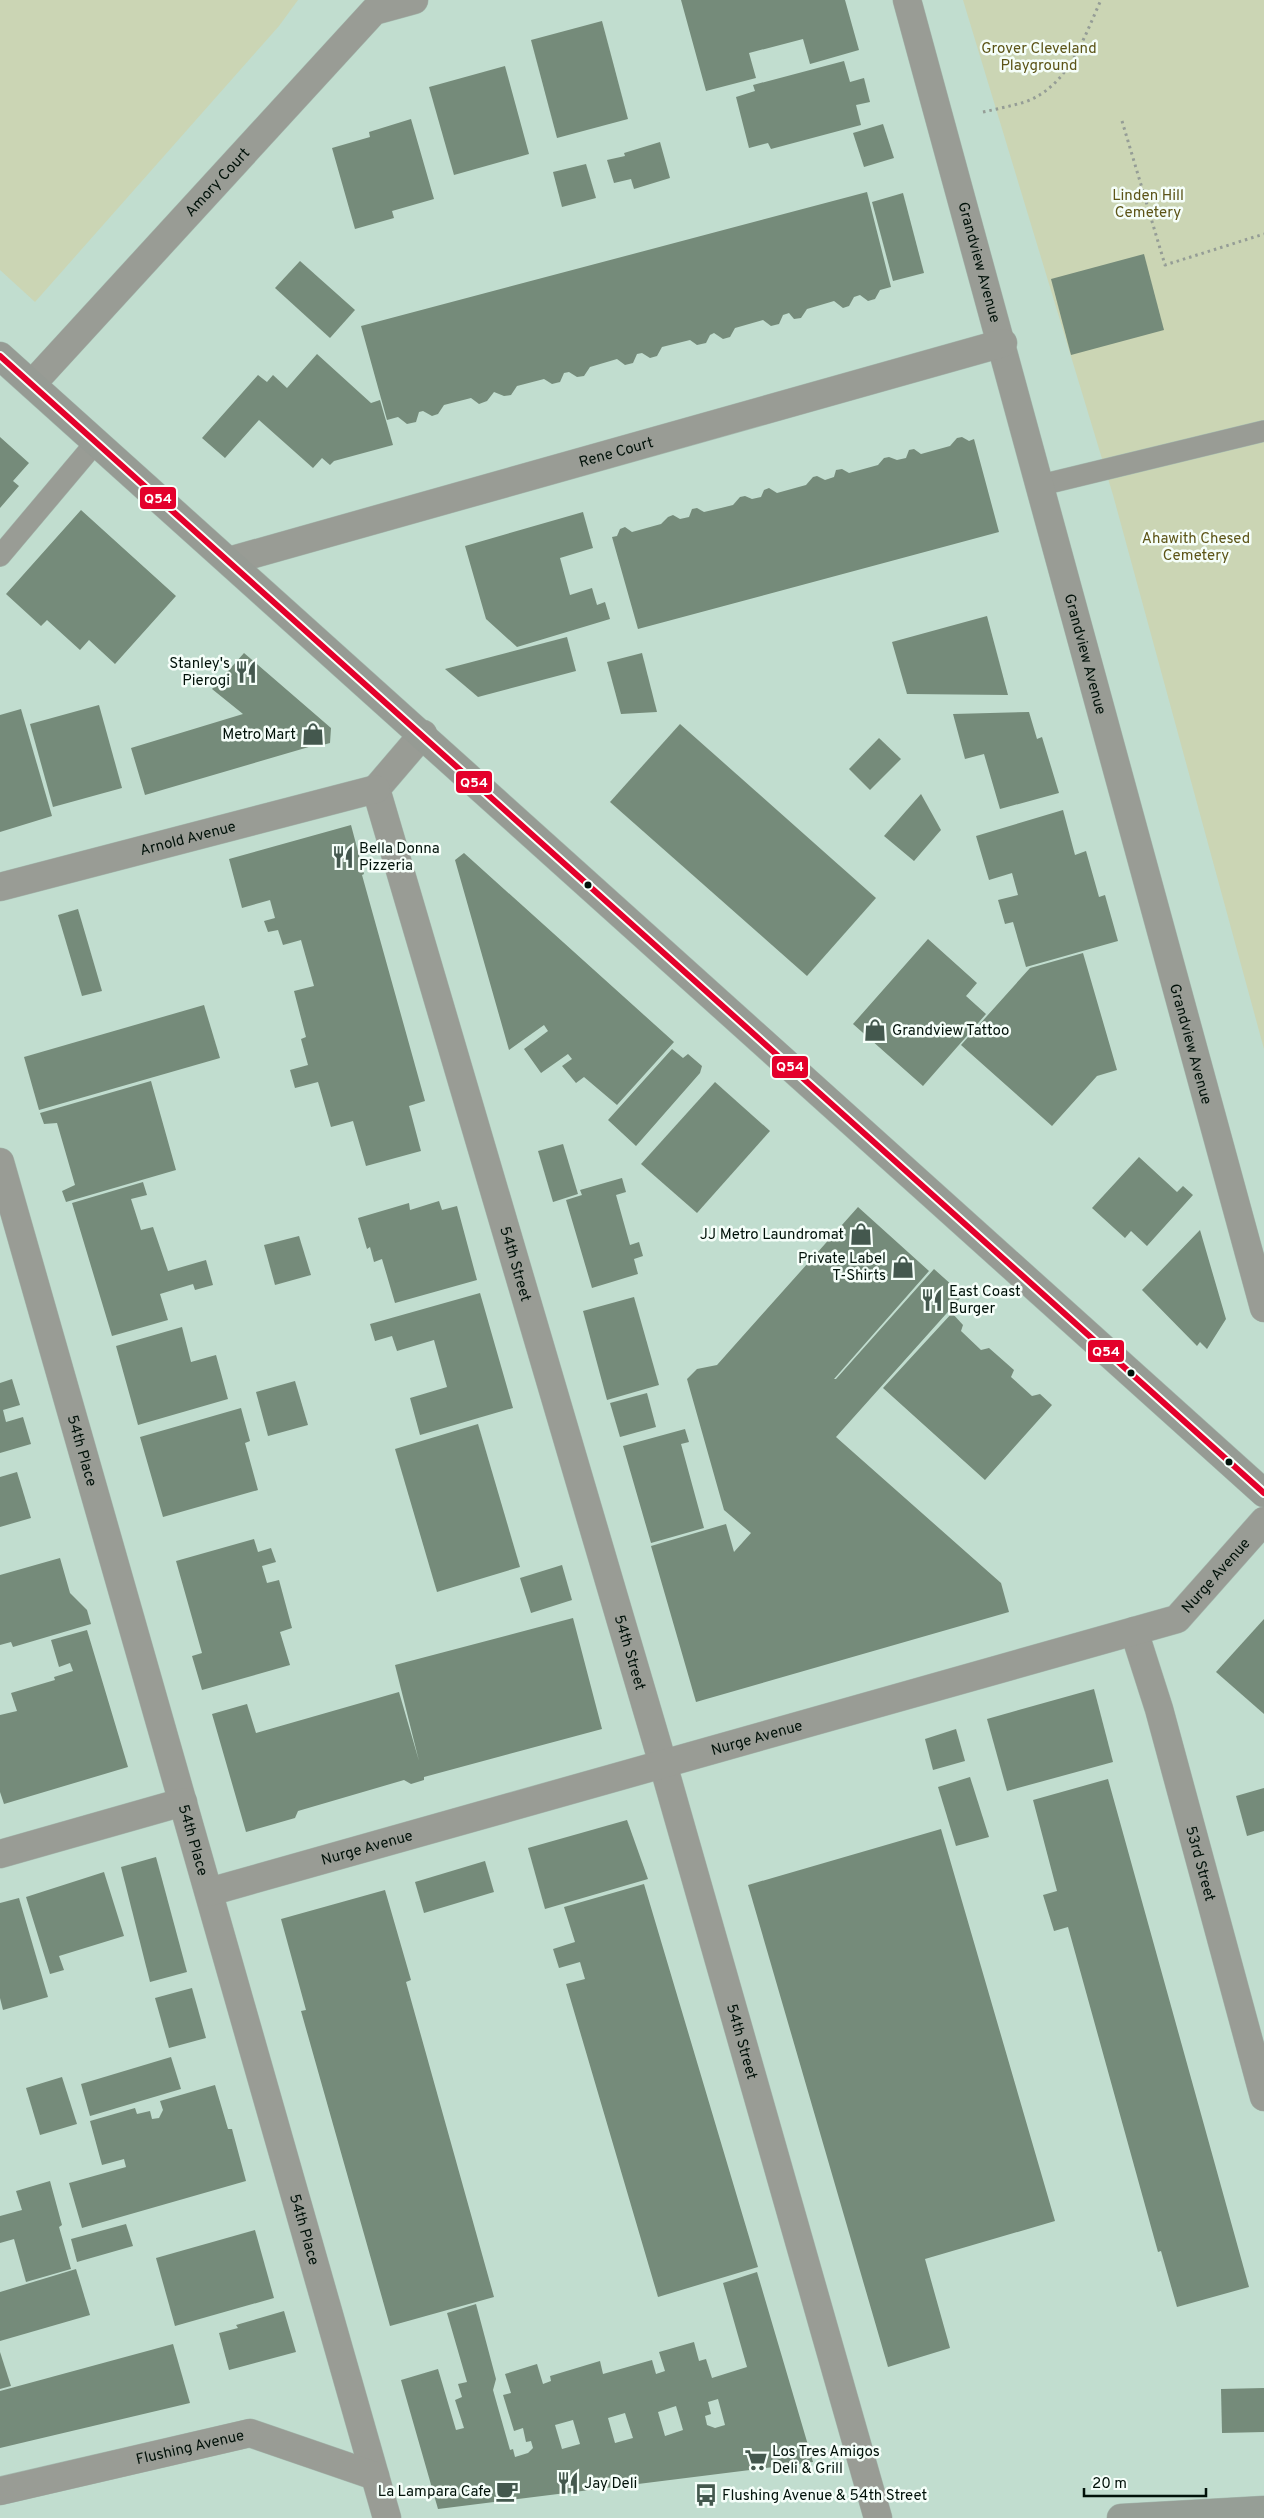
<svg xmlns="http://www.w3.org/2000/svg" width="1264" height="2518" font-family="Overpass,sans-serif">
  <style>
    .green { fill: #cbd5b4 }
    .building { fill: #758b7a; fill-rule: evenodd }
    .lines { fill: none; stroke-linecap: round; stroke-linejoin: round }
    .lane-casing { stroke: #a5baaf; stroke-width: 22 }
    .street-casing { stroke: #a5baaf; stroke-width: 29 }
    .secondary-casing { stroke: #a5baaf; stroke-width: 29 }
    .primary-casing { stroke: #a5baaf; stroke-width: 29 }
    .path { stroke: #959d96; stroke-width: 3; stroke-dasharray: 2.5 4; stroke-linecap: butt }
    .lane { stroke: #999c95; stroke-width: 21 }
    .street { stroke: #999c95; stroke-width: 28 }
    .secondary { stroke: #969b94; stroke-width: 28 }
    .primary { stroke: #969e96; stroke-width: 28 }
    .bus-1-casing { stroke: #f5fef9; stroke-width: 10 }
    .bus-1 { stroke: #e4002b; stroke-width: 6 }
    .bus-dot { fill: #011109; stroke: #f5fef9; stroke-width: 2 }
    .labels { text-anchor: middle; stroke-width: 5; stroke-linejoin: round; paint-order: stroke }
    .park-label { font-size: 15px; fill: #5c5417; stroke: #f5fef9 }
    .street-label { font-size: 15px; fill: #011109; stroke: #f5fef9 }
    .poi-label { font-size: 15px; fill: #011109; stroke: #f5fef9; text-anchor: start }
    .line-badge { stroke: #f5fef9; stroke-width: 2 }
    .badge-label { font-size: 14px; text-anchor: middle; font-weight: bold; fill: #fff }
  </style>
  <rect width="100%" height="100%" fill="#c1ddcf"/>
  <g class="green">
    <polygon points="0,0 298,0 279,26 35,302 0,270"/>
    <polygon points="963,0 1264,0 1264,1049 1113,495"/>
  </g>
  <g class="building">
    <polygon points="681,0 845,0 859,50 810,64 803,39 749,53 756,78 706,91"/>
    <polygon points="602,21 628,119 557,138 531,40"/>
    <polygon points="844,61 850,82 864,78 870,102 856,105 861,125 771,149 768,143 749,148 736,97 755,91 753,85"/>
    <polygon points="505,66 529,154 454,175 429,87"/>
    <polygon points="411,119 434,199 392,211 394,218 355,229 332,148 370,137 369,132"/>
    <polygon points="883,124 894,158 864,167 853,133"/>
    <polygon points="660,142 670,178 634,189 631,179 614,183 607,160 625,156 624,153"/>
    <polygon points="586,164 596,198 562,207 553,172"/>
    <polygon points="867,192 891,287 880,290 875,299 868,301 860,295 854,297 849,306 843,308 834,301 807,309 801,318 794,319 789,313 783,315 779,324 771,326 763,320 735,328 730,337 723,339 714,333 710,335 706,343 697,345 690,340 662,347 657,356 650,358 642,353 637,354 633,363 625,365 617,359 590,367 584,376 577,377 569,372 564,373 560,382 552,384 544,379 517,386 511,395 504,396 494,392 487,401 479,404 471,398 444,405 438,414 432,416 423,411 419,412 416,422 407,424 398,417 387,420 361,326"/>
    <polygon points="903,193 924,273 893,281 872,202"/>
    <polygon points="1144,254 1164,330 1071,355 1051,279"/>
    <polygon points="300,261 355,310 330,338 275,288"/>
    <polygon points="317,354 371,403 380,400 393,445 334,461 330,465 322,458 313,468 259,420 225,458 202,438 258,375 267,382 273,375 287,388"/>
    <polygon points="0,437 29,463 13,481 19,486 0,508"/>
    <polygon points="962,437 969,441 974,439 999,532 638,629 612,537 617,536 620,529 625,527 632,532 661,524 668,517 673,515 680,519 689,517 692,509 697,508 704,512 721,508 733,505 740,497 745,496 752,499 761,497 764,490 769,488 777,493 806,485 813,477 817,476 825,480 834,477 836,470 842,469 849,473 878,465 884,458 889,457 897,460 906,458 909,450 914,449 921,454 950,446 957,438"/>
    <polygon points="81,510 176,596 115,664 89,640 80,650 47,620 41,626 6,594"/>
    <polygon points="583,512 593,548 560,558 570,595 592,588 597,605 605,602 610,619 517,647 486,619 465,546"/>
    <polygon points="987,616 1008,695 907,694 892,642"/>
    <polygon points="567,637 576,671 478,697 445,669"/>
    <polygon points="244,653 331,728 330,743 319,746 319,744 145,795 131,748 243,714 212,689"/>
    <polygon points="642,653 657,712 621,714 607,662"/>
    <polygon points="99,705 122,788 53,807 30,724"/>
    <polygon points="21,709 52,816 0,832 0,715"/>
    <polygon points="1029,712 1037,739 1042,737 1059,793 1000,809 984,754 965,759 953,714"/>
    <polygon points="680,724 876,898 807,976 610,802"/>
    <polygon points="879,738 901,759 870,790 849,769"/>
    <polygon points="921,794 941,830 914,861 884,836"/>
    <polygon points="1063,810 1075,855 1086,851 1099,897 1105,895 1118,941 1026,967 1013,922 1005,924 998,900 1018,895 1012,873 989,880 976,836"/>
    <polygon points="351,825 364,874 362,875 425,1101 409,1106 421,1151 366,1166 353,1121 331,1127 318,1082 295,1088 290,1070 308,1065 301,1039 306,1037 294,991 314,986 301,940 283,945 278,930 268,932 264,921 275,918 270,900 242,908 229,859"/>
    <polygon points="464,853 674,1042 617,1105 584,1077 576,1083 562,1066 572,1059 568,1054 541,1073 524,1049 548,1031 544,1025 509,1050 455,860"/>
    <polygon points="78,909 102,991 82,996 58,915"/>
    <polygon points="928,939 977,983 966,996 986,1014 923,1086 853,1024"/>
    <polygon points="1083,953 1117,1070 1097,1076 1052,1126 961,1045 1030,968"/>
    <polygon points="204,1005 220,1058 39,1110 24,1057"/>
    <polygon points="672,1049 683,1058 688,1054 702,1066 700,1073 636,1146 608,1120"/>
    <polygon points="151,1081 176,1170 66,1202 62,1191 75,1185 57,1123 44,1124 40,1113"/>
    <polygon points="715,1082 770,1131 697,1213 641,1164"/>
    <polygon points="563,1144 578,1194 553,1202 538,1151"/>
    <polygon points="1139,1157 1177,1192 1183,1186 1193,1195 1147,1246 1131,1231 1125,1238 1092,1208"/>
    <polygon points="622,1178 626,1192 616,1195 630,1245 639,1242 643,1256 634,1259 638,1274 592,1288 566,1200 582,1195 580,1190"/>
    <polygon points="143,1182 147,1195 131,1199 141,1230 153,1227 168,1271 206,1260 213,1285 195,1290 193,1284 160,1294 168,1320 112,1336 72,1203"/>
    <polygon points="439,1201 442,1210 457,1206 477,1280 395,1303 382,1259 374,1262 370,1247 367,1249 358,1218 409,1203 410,1210"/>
    <polygon points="858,1207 929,1271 834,1379 836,1379 934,1269 963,1295 836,1437 1001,1583 1009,1612 696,1702 651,1546 726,1524 734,1552 751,1533 724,1510 687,1379 697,1369 717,1365"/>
    <polygon points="1200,1230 1226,1319 1207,1349 1200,1342 1197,1346 1142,1290"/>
    <polygon points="299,1236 311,1275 275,1285 264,1245"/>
    <polygon points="480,1293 513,1408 420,1435 410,1398 447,1387 434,1340 397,1351 392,1336 375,1341 370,1324"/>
    <polygon points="634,1297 659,1385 607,1400 583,1311"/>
    <polygon points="952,1313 963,1325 961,1331 981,1350 989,1348 1014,1370 1011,1377 1032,1396 1040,1394 1052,1405 985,1480 883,1388"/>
    <polygon points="182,1327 191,1362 216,1355 228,1399 138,1425 116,1346"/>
    <polygon points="12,1379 20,1405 3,1410 6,1422 23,1417 31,1444 0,1453 0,1383"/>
    <polygon points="295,1381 308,1425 268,1436 256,1392"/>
    <polygon points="647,1393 656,1427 620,1437 610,1403"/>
    <polygon points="241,1408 250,1441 245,1443 258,1490 163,1517 140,1437"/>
    <polygon points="478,1424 520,1567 437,1592 395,1449"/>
    <polygon points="685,1429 689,1442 681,1444 704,1528 651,1543 623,1446"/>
    <polygon points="17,1472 31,1518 0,1527 0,1477"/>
    <polygon points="254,1539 258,1552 271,1548 276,1562 262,1566 267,1583 279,1580 292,1628 280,1632 290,1665 202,1690 192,1656 202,1653 176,1561"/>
    <polygon points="60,1558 70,1593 87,1610 91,1624 13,1647 11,1642 0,1645 0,1575"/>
    <polygon points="562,1565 572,1600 531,1613 520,1578"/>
    <polygon points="573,1618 602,1729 424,1777 424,1780 411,1784 404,1780 298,1811 295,1818 246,1832 212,1714 247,1704 256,1733 399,1692 419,1761 395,1665"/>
    <polygon points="1264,1619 1264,1714 1216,1672"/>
    <polygon points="87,1630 128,1767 4,1804 0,1792 0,1715 17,1711 11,1693 55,1680 54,1677 73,1671 70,1663 59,1667 51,1640"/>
    <polygon points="1094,1689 1113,1762 1007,1791 987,1719"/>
    <polygon points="956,1729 965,1761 933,1770 925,1739"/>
    <polygon points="970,1777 989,1837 956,1846 938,1787"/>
    <polygon points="1108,1779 1249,2287 1177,2307 1161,2251 1158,2252 1068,1927 1054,1931 1043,1895 1057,1891 1033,1800"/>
    <polygon points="1264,1788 1264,1831 1247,1836 1236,1796"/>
    <polygon points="627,1820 648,1879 545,1909 528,1848"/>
    <polygon points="941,1829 1055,2221 925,2259 950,2348 888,2367 748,1885"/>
    <polygon points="156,1857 187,1972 150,1982 121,1867"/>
    <polygon points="485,1861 494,1892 424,1913 415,1882"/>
    <polygon points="104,1872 124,1936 59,1956 64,1970 50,1974 26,1897"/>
    <polygon points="644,1884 758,2267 658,2297 566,1984 585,1979 580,1962 559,1968 553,1949 575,1942 564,1907"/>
    <polygon points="385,1890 411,1980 406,1982 494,2297 390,2326 301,2011 306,2010 281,1919"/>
    <polygon points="19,1898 48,1997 3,2010 0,1998 0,1903"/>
    <polygon points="192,1988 206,2038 169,2048 155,1998"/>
    <polygon points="171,2057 181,2089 90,2116 81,2084"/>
    <polygon points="62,2077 77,2124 40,2135 26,2088"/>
    <polygon points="215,2085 228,2129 232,2129 246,2181 82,2228 69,2183 126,2167 124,2159 102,2165 90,2121 135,2108 137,2114 150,2111 152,2119 159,2118 163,2110 160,2101"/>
    <polygon points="50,2181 62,2225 59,2227 71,2269 26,2282 14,2239 0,2243 0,2216 22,2210 16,2191"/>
    <polygon points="126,2224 133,2246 77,2262 71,2239"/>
    <polygon points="255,2230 274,2298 175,2326 156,2258"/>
    <polygon points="76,2269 90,2315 0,2341 0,2292"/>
    <path d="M757,2272L813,2462L438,2509L401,2380L438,2369L456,2430L464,2428L455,2400L462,2397L458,2384L467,2382L447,2313L476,2304L496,2379L493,2390L510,2450L513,2449L515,2457L528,2453L533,2448L531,2441L526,2442L523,2428L514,2431L503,2395L511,2393L505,2374L537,2364L543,2384L551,2381L550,2376L600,2361L603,2374L652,2360L656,2374L665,2371L659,2352L694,2342L699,2361L706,2359L712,2378L747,2367L723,2283ZM718,2399L725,2425L715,2428L707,2425L705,2416L711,2414L708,2402ZM676,2406L683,2430L665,2436L658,2412ZM625,2413L633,2438L615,2443L608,2418ZM573,2420L580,2444L562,2449L555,2425Z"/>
    <polygon points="284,2311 296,2352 229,2370 219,2333 238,2328 236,2325"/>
    <polygon points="173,2344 190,2403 0,2448 0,2391"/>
    <polygon points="0,2352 11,2386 0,2389"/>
    <polygon points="1264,2388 1264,2432 1222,2433 1221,2389"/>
  </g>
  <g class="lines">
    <defs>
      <g id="lane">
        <polyline points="1041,485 1264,431"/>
        <polyline points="0,556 96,442"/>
      </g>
      <g id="street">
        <path id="s1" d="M907,0C1029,435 1142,873 1264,1308"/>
        <path id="s2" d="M32,384L374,11L414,0"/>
        <path id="s3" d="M229,561L1003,343"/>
        <path id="s4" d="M376,789L663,1764L878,2518"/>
        <polyline points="376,789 423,734"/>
        <path id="s5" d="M0,887L376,789"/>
        <path id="s6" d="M0,1162L387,2518"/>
        <path id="s7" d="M1134,1631L1159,1709L1264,2097"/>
        <polyline points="0,1854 183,1802"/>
        <path id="s8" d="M209,1892L1177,1619L1264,1521"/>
        <path id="s9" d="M0,2491L250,2433L375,2476"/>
      </g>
      <polyline id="secondary" points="0,356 1264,1493"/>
      <polyline id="primary" points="1121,2518 1264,2510"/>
    </defs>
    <use href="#lane" class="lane-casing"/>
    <use href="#street" class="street-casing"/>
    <use href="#secondary" class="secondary-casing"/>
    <use href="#primary" class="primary-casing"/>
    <g class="path">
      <path d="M983,112C997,109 1011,106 1025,102C1069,86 1083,39 1101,0"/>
      <polyline points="1122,121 1165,265 1264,234"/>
    </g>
    <use href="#lane" class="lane"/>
    <use href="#street" class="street"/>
    <use href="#secondary" class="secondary"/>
    <use href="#primary" class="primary"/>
    <defs>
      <polyline id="bus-1" points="0,356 1264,1493"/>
    </defs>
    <use href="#bus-1" class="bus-1-casing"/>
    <use href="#bus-1" class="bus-1"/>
  </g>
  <defs>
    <symbol id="restaurant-bare" viewBox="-9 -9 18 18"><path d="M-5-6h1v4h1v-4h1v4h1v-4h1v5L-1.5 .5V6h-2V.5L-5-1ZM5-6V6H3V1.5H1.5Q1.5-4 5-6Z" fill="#44584e" stroke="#f5fef9" stroke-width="2.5" paint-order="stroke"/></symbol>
    <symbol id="shop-bare" viewBox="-9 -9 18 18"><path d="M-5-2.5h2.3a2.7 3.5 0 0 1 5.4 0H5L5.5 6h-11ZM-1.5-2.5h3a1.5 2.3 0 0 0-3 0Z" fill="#44584e" stroke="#f5fef9" stroke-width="2.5" paint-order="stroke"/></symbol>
    <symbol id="supermarket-bare" viewBox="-9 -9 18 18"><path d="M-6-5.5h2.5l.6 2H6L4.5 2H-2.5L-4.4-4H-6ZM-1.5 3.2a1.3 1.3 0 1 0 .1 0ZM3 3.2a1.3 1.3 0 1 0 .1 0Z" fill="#44584e" stroke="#f5fef9" stroke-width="2.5" paint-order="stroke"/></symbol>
    <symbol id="cafe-bare" viewBox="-9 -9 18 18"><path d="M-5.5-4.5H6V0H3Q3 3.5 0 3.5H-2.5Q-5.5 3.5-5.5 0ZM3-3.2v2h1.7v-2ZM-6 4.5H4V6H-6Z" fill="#44584e" stroke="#f5fef9" stroke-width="2.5" paint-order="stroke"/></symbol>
    <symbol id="bus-bare" viewBox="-9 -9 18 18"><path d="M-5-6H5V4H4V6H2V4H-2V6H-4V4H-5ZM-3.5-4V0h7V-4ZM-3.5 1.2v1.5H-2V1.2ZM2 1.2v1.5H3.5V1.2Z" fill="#44584e" stroke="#f5fef9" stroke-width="2.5" paint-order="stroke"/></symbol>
  </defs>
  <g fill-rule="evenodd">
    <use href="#restaurant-bare" x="230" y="656" width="32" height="32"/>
    <use href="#shop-bare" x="297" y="718" width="32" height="32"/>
    <use href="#restaurant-bare" x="327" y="841" width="32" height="32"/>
    <use href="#shop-bare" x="859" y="1014" width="32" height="32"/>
    <use href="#shop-bare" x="845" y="1218" width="32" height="32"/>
    <use href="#shop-bare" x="887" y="1251" width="32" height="32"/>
    <use href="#restaurant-bare" x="916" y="1284" width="32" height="32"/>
    <use href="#supermarket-bare" x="740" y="2444" width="32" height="32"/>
    <use href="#restaurant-bare" x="552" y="2467" width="32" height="32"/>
    <use href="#cafe-bare" x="491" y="2475" width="32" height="32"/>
    <use href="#bus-bare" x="690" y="2479" width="32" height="32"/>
  </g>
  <g class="bus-dot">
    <circle cx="588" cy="885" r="4.5"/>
    <circle cx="1131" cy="1373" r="4.5"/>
    <circle cx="1229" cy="1462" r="4.5"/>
  </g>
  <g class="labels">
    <g class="park-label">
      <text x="1039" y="53">Grover Cleveland<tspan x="1039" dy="17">Playground</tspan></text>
      <text x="1148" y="200">Linden Hill<tspan x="1148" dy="17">Cemetery</tspan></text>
      <text x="1196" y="543">Ahawith Chesed<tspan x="1196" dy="17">Cemetery</tspan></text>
    </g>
    <g class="street-label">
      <text dy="5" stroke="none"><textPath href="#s2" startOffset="274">Amory Court</textPath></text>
      <text dy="5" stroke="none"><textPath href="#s1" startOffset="272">Grandview Avenue</textPath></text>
      <text dy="5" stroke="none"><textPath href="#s3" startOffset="402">Rene Court</textPath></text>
      <text dy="5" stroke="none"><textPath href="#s1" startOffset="678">Grandview Avenue</textPath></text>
      <text dy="5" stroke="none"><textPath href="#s5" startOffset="194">Arnold Avenue</textPath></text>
      <text dy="5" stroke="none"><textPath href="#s1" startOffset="1082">Grandview Avenue</textPath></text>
      <text dy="5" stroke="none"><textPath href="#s4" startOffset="495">54th Street</textPath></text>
      <text dy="5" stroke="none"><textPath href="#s6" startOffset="300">54th Place</textPath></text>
      <text dy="5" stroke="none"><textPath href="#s8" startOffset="1064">Nurge Avenue</textPath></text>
      <text dy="5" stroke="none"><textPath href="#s4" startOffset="900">54th Street</textPath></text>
      <text dy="5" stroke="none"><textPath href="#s8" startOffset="569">Nurge Avenue</textPath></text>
      <text dy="5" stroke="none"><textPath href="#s6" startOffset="705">54th Place</textPath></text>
      <text dy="5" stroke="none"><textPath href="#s8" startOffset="164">Nurge Avenue</textPath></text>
      <text dy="5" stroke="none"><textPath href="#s7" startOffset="242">53rd Street</textPath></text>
      <text dy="5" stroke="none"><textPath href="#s4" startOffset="1305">54th Street</textPath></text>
      <text dy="5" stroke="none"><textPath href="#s6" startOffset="1110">54th Place</textPath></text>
      <text dy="5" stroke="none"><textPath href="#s9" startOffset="195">Flushing Avenue</textPath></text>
    </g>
    <g class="poi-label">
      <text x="230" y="668" text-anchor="end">Stanley's<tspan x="230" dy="17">Pierogi</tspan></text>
      <text x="296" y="739" text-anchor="end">Metro Mart</text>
      <text x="359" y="853">Bella Donna<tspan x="359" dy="17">Pizzeria</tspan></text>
      <text x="892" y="1035">Grandview Tattoo</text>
      <text x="844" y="1239" text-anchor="end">JJ Metro Laundromat</text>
      <text x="886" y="1263" text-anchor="end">Private Label<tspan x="886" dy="17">T-Shirts</tspan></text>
      <text x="949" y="1296">East Coast<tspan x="949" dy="17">Burger</tspan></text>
      <text x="772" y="2456">Los Tres Amigos<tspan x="772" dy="17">Deli &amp; Grill</tspan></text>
      <text x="584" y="2488">Jay Deli</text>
      <text x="491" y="2496" text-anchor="end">La Lampara Cafe</text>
      <text x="722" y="2500">Flushing Avenue &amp; 54th Street</text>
    </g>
  </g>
  <g class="line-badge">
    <rect x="139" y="486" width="38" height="24" rx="5" fill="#e4002b"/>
    <rect x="455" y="770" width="38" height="24" rx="5" fill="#e4002b"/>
    <rect x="771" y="1055" width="38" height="24" rx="5" fill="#e4002b"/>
    <rect x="1087" y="1339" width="38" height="24" rx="5" fill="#e4002b"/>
  </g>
  <g class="badge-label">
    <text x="158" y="503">Q54</text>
    <text x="474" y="787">Q54</text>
    <text x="790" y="1071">Q54</text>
    <text x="1106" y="1356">Q54</text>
  </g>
  <path d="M1084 2488v8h122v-8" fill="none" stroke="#011109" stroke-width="2.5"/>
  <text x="1092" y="2488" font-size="15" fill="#011109" stroke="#f5fef9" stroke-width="4" paint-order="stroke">20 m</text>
</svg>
